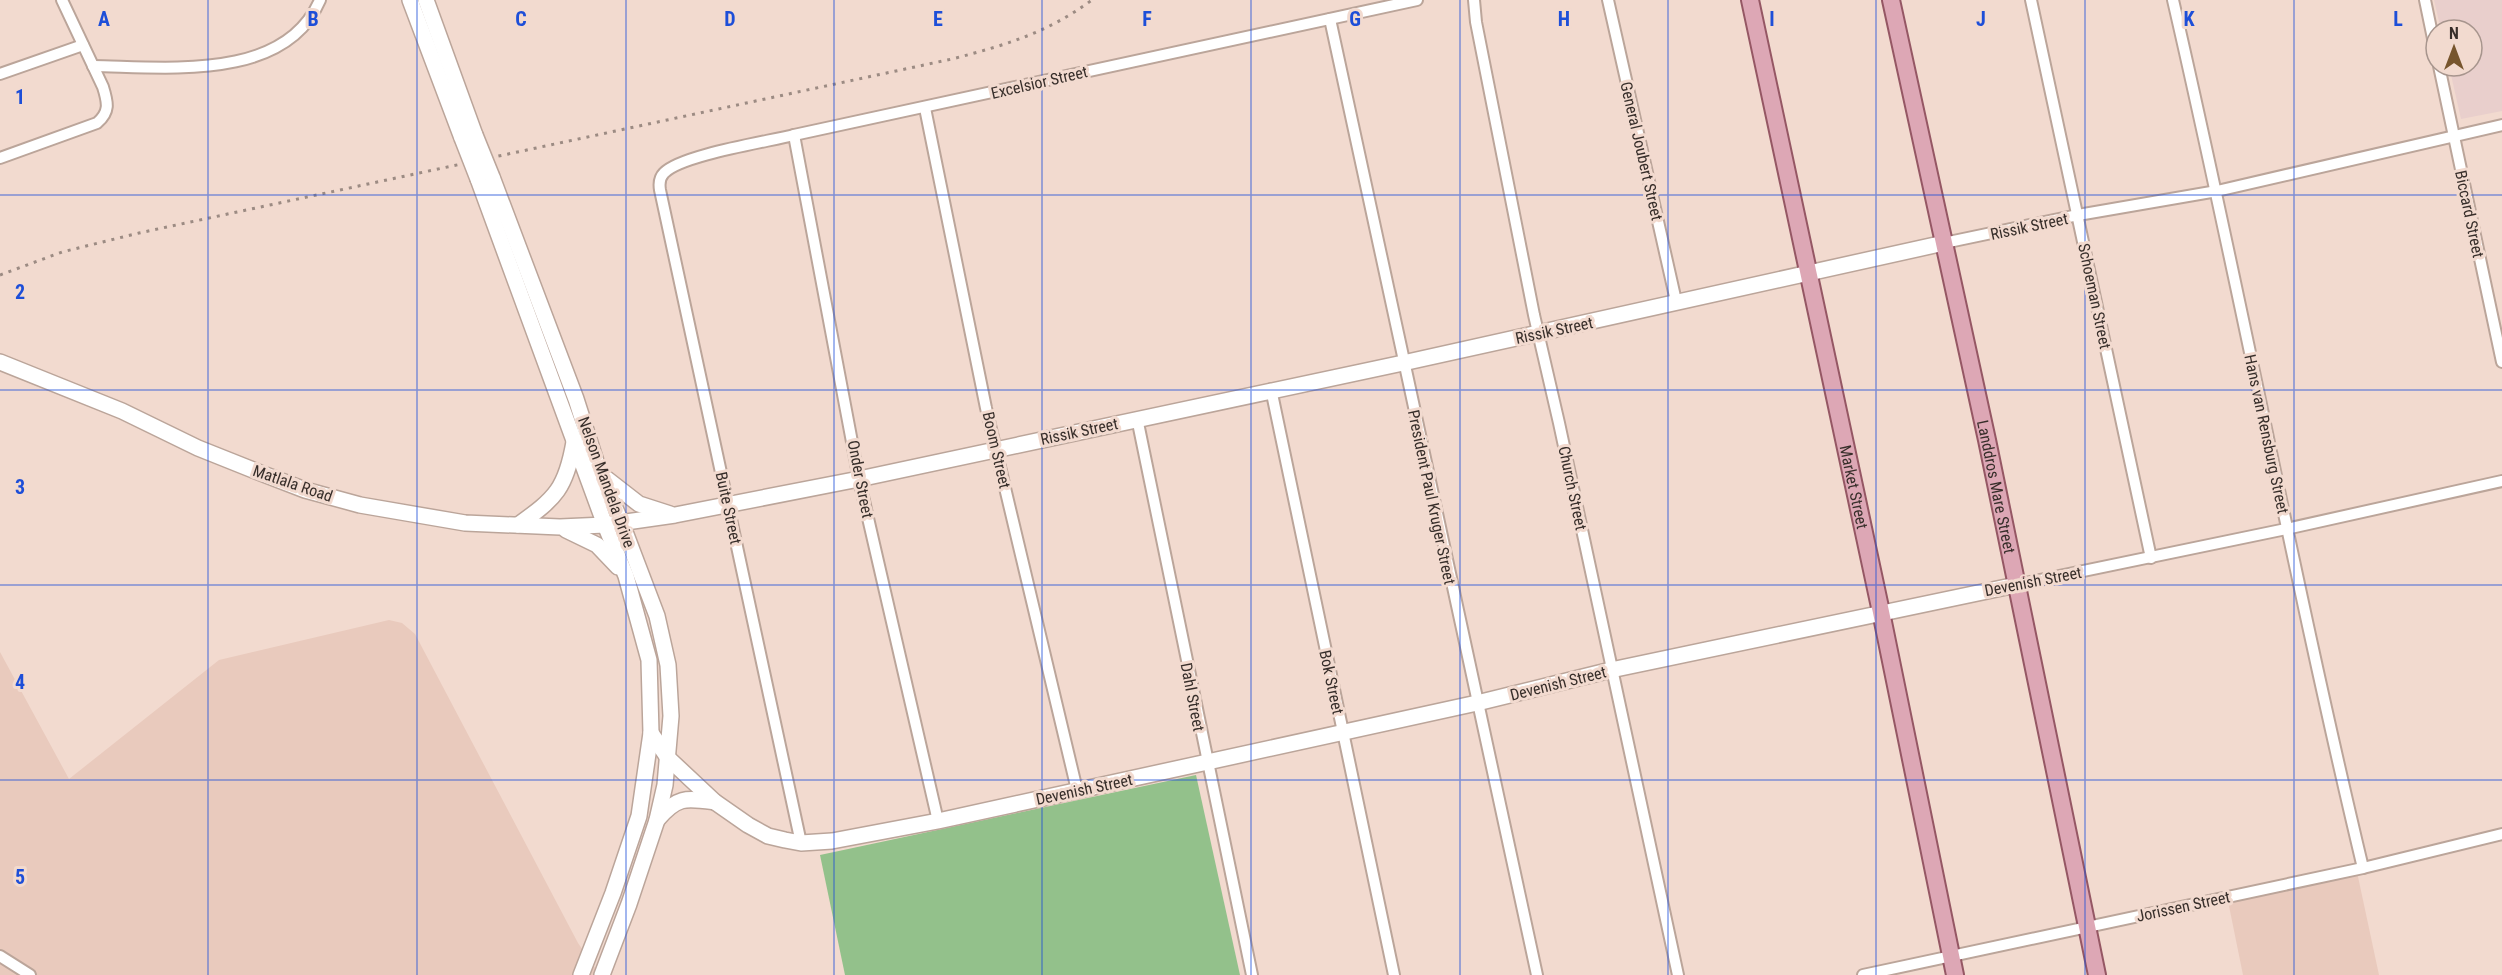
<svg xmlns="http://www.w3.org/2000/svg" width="2502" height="975" font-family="'Roboto Condensed',sans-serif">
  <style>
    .built { fill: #e9cabd }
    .education { fill: #e9cfcc }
    .green { fill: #93c18b }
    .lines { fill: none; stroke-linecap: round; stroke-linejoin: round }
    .minor-casing { stroke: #bba59a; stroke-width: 14 }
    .secondary-casing { stroke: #bba59a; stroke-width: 18 }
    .primary-casing { stroke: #955764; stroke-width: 20 }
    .minor { stroke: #fff; stroke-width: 10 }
    .secondary { stroke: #fff; stroke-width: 15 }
    .primary { stroke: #dda7b5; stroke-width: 16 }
    .rail { stroke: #9c8b83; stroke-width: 3; stroke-dasharray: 3 6; stroke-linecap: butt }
    .secondary-bridge-casing { stroke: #bba59a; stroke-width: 18; stroke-linecap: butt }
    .secondary-bridge { stroke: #fff; stroke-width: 15 }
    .grid { fill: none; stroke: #1d4ed8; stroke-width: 1.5; stroke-opacity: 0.55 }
    .labels { text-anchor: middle; stroke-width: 6; stroke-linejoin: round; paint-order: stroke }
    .street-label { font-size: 16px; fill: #372e2a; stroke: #f2dacf }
    .grid-label { font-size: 20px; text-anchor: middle; font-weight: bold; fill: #1d4ed8; stroke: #f2dacf; stroke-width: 6; stroke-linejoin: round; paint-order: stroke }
  </style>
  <rect width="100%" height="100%" fill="#f2dacf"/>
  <g class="built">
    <polygon points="389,620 402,623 415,634 578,943 600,975 0,975 0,652 69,779 219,660"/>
    <polygon points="2357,872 2379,975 2243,975 2228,901"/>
  </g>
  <polygon class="education" points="2434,0 2502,0 2502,111 2461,119 2449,66 2472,66 2472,30 2441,30"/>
  <polygon class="green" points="1196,775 1240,975 845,975 820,855"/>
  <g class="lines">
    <defs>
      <g id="minor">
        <polyline points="1474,0 1476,22 1534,315 1559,423 1678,975"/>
        <polyline points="1608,0 1676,301"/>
        <polyline points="2031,0 2151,558"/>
        <path d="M2173,0C2240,289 2294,580 2363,868"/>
        <polyline points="2425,0 2436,53"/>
        <polyline points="1330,19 1537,975"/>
        <path d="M93,66C166,67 285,82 320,0"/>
        <polyline points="2439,66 2502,362"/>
        <polyline points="0,74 83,45"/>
        <polyline points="925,108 986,408 1077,790"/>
        <polyline points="794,135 859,479 938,821"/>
        <path d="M0,158L97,123C110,112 108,103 103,87L62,0"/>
        <polyline points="1944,243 2078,215 2217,191 2502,125"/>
        <polyline points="1271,389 1394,975"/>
        <polyline points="1137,418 1252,975"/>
        <polyline points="2016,585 2286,529 2502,481"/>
        <path d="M801,843L660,190C659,184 659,178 664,173C681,155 766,142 794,135L1417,0"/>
        <polyline points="0,956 30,975"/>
        <polyline points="1863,975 2363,868 2502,834"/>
      </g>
      <g id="secondary">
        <polyline points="410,0 462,138"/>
        <polyline points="426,0 475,135"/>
        <polyline points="492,177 576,399 600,474 622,524 657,616 668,665 671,716 665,785 657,820 629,904 602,975"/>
        <polyline points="478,179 605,525 626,576 649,660 651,733 639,816 613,893 581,975"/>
        <polyline points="0,362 122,411 198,448 258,472 305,490 360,505 465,523 560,527 605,525 675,515 859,479 1403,363 1944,243"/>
        <polyline points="603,476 639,504 670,514"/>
        <path d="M518,525C556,498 566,488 574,442"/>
        <polyline points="566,530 597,545 618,567"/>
        <polyline points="651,733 668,758 715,802 748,825 768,836 785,840 801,843 832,841 938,821 1477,703 1611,670 2016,585"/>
        <path d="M657,820C677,796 686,798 715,802"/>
      </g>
      <g id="primary">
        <path id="s1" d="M1750,0L1881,612L1955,975"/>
        <path id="s2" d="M1891,0L1987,440L2097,975"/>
      </g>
    </defs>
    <use href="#minor" class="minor-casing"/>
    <use href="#secondary" class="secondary-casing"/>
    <use href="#primary" class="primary-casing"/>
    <use href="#minor" class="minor"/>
    <use href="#secondary" class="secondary"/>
    <use href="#primary" class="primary"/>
    <path class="rail" d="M0,275L62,252L139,233L952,59C1006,45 1047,33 1092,0"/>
    <defs>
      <g id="secondary-bridge">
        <polyline points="475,135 492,177"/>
        <polyline points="462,138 478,179"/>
      </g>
    </defs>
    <use href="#secondary-bridge" class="secondary-bridge-casing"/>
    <use href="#secondary-bridge" class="secondary-bridge"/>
  </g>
  <path class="grid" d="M208,0V975M417,0V975M626,0V975M834,0V975M1042,0V975M1251,0V975M1460,0V975M1668,0V975M1876,0V975M2085,0V975M2294,0V975M0,195H2502M0,390H2502M0,585H2502M0,780H2502"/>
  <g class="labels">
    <g class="street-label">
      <text transform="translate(1039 82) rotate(-13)" y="6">Excelsior Street</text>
      <text transform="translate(1642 151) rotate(77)" y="6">General Joubert Street</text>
      <text transform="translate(2470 214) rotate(78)" y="6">Biccard Street</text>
      <text transform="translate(2029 226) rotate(-12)" y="6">Rissik Street</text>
      <text transform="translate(2095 296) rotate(78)" y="6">Schoeman Street</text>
      <text transform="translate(1554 330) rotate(-12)" y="6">Rissik Street</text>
      <text transform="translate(1079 431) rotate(-12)" y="6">Rissik Street</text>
      <text transform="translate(2267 434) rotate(78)" y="6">Hans van Rensburg Street</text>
      <text transform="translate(997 450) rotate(77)" y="6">Boom Street</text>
      <text transform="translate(861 479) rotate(79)" y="6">Onder Street</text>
      <text transform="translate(607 482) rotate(70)" y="6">Nelson Mandela Drive</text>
      <text transform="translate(293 483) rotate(19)" y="6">Matlala Road</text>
      <text dy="6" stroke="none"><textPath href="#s1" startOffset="498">Market Street</textPath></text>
      <text dy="6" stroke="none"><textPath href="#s2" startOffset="498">Landdros Mare Street</textPath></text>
      <text transform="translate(1573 488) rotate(78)" y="6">Church Street</text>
      <text transform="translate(1432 497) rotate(78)" y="6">President Paul Kruger Street</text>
      <text transform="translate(729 508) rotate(78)" y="6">Buite Street</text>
      <text transform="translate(2033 581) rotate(-11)" y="6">Devenish Street</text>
      <text transform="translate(1332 682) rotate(78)" y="6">Bok Street</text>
      <text transform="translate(1558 683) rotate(-14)" y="6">Devenish Street</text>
      <text transform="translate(1193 697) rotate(79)" y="6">Dahl Street</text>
      <text transform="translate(1084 789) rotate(-12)" y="6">Devenish Street</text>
      <text transform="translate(2183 906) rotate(-12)" y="6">Jorissen Street</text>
    </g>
  </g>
  <g class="grid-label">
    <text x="104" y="26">A</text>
    <text x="313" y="26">B</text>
    <text x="521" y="26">C</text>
    <text x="730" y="26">D</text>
    <text x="938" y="26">E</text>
    <text x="1147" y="26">F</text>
    <text x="1355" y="26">G</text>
    <text x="1564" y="26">H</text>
    <text x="1772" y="26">I</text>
    <text x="1981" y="26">J</text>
    <text x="2189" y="26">K</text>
    <text x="2398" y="26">L</text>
    <text x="20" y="104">1</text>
    <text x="20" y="299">2</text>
    <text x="20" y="494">3</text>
    <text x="20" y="689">4</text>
    <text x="20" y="884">5</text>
  </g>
  <g transform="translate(2454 48)"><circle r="28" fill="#f2dacf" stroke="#a7958d" stroke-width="1.5"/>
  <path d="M0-4.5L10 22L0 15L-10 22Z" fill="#77552d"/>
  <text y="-9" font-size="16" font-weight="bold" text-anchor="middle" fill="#372e2a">N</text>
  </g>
</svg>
